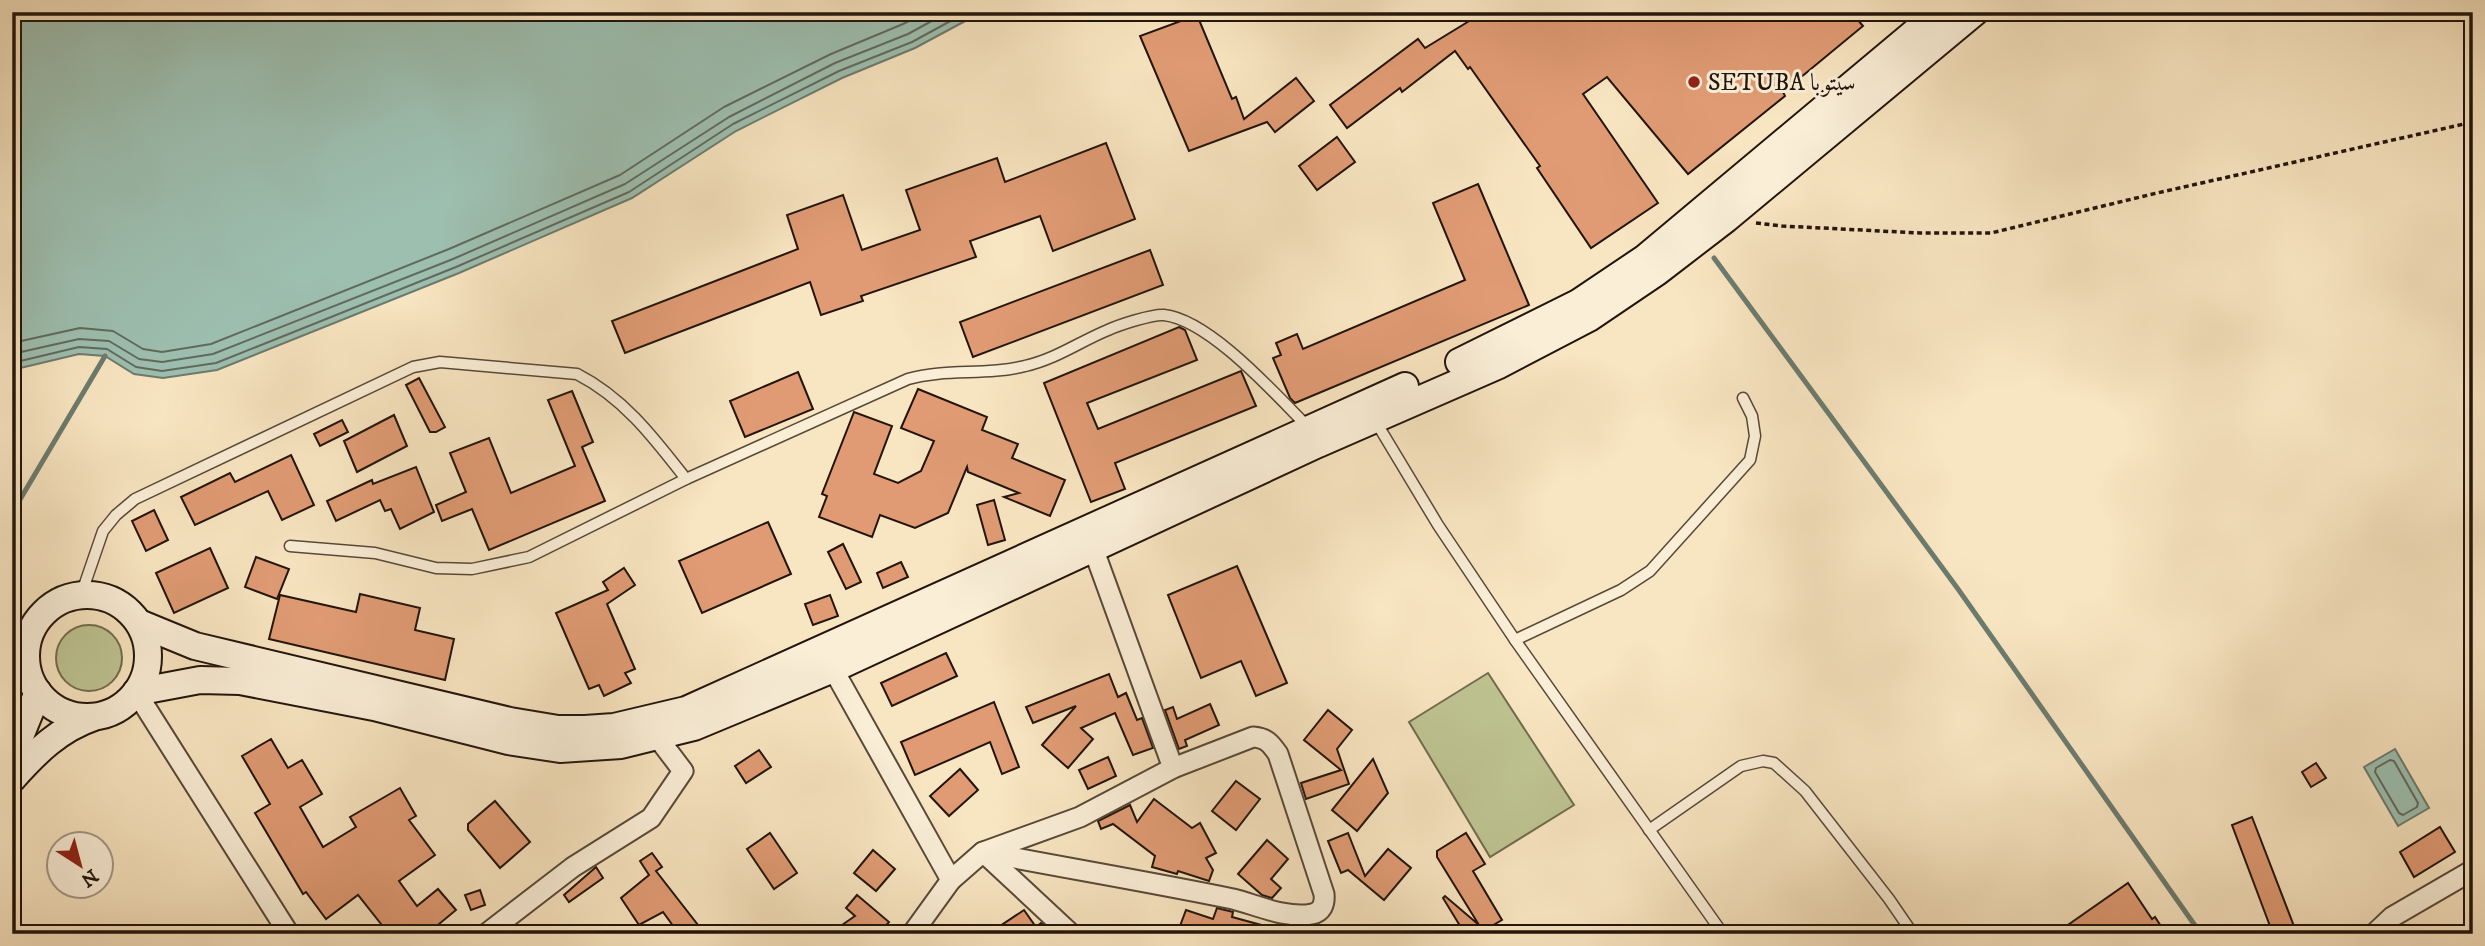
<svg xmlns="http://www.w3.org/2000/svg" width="2485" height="946" font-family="'IM FELL DW Pica',Amiri,serif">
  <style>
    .green { fill: #bec492; stroke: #706c4e; stroke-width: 2 }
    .water { fill: #9dbfb0; stroke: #6c7b6e; stroke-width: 2 }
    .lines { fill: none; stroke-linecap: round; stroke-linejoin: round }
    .shore { stroke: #606a5e; stroke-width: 2 }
    .stream { stroke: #6c7b6e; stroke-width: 5 }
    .building { fill: #e09b74; stroke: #22140b; stroke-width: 2 }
    .lane-casing { stroke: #584838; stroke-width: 13 }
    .street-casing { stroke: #584838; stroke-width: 23 }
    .secondary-casing { stroke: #22140b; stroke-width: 30 }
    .path { stroke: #22140b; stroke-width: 3.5; stroke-dasharray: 5 3.5; stroke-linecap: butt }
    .lane { stroke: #faeed7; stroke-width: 10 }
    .street { stroke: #faeed7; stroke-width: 19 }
    .secondary { stroke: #faeed7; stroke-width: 26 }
    .poi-dot { fill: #8f2418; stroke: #faeed7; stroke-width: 2.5 }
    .labels { text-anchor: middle; stroke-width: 6; stroke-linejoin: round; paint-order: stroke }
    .poi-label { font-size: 24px; fill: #22140b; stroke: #faeed7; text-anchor: start }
  </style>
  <rect width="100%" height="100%" fill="#f8e5c1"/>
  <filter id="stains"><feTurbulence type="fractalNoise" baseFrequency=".00286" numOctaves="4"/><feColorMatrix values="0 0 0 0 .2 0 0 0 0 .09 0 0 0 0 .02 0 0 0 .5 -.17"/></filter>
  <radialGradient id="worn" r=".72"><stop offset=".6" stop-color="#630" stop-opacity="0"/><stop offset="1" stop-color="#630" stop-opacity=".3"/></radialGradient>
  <g class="green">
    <circle cx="89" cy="658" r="33"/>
    <polygon points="1488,673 1574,805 1490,857 1409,722"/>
  </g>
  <g class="water">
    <polygon points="12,12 982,12 915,48 842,78 736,131 632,198 459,273 217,370 163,378 134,374 105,356 79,354 12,370"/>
    <polygon points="2395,749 2429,808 2398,826 2364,767"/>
  </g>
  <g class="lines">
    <g class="shore">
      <polyline points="12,343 80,328 113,331 143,349 162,352 211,344 449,249 620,175 724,107 831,54 903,24 926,12"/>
      <polyline points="12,354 79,339 109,341 139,359 162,362 213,354 453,259 625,184 729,117 835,63 908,34 948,12"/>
      <polyline points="12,363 79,347 107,349 136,367 162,371 216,363 456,267 629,192 733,124 839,71 912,42 967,12"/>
      <polygon points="2390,760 2394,761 2418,803 2417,807 2403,815 2399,813 2375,772 2376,768"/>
    </g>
    <g class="stream">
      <polyline points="1714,258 1958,589 2201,934"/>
      <polyline points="12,513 105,356"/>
    </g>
  </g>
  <g class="building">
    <polygon points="1484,12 1851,12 1863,26 1783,92 1785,96 1688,174 1607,77 1583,94 1658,203 1591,248 1537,168 1540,166 1470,67 1468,69 1455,51 1402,92 1400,88 1347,128 1330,105 1418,39 1425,48"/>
    <polygon points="1197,15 1232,99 1236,97 1244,119 1296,78 1314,101 1275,132 1267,122 1189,151 1140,36"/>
    <polygon points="1337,137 1355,162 1317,190 1299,166"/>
    <polygon points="1106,143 1135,219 1053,251 1040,216 970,241 976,257 861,296 863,301 821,315 810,282 625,353 612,321 798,249 787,215 843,195 862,250 920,230 906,190 997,158 1005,182"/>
    <polygon points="1478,184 1529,305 1295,403 1290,398 1273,358 1281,355 1276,343 1297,334 1303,349 1465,280 1433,203"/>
    <polygon points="1150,250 1163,285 973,357 960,322"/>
    <polygon points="1179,327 1185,330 1197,360 1087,403 1098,429 1241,371 1256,406 1115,463 1125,489 1091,502 1044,383"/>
    <polygon points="798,372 813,409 745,437 730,401"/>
    <polygon points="419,378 445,427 436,432 430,432 406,385"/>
    <polygon points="918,389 987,417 982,430 1018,444 1012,458 1065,480 1050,516 1004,497 1019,493 968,472 967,467 948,513 915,528 880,515 872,537 819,517 827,496 822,494 854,412 892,426 874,474 898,483 921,471 934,441 901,428"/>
    <polygon points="572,391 593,442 582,447 605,501 489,550 472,509 442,521 436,505 466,492 450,453 489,438 511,493 575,466 548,400"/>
    <polygon points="394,415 407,446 357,472 344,441"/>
    <polygon points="342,420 348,432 320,446 314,434"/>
    <polygon points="291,455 314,505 282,520 268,491 195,525 181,497 230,473 235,482"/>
    <polygon points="416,467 434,512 400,529 391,509 385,511 380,500 336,521 327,501 372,480 373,484"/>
    <polygon points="994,500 1005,540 988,545 977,505"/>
    <polygon points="154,510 168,540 146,551 132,521"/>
    <polygon points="768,522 791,574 702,613 679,561"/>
    <polygon points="843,544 861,582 846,589 828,552"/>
    <polygon points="210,548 228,588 174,613 156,573"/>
    <polygon points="256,557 289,569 277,599 245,587"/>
    <polygon points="901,562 908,577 883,588 877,573"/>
    <polygon points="1237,566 1287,683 1256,696 1241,661 1201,678 1168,595"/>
    <polygon points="624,568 635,585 607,604 635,669 625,673 631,683 604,696 599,685 589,689 556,613 608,590 603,582"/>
    <polygon points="360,594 420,608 415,630 454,639 445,680 269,639 280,595 356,612"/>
    <polygon points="830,595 838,616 813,625 805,604"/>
    <polygon points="946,653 957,676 892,706 881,683"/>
    <polygon points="1109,674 1118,697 1126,693 1137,720 1142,718 1153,748 1133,755 1115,713 1081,728 1093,739 1068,768 1042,745 1076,706 1033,723 1026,707"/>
    <polygon points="994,702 1019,767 1002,774 990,742 915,775 901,742"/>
    <polygon points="1210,704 1219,725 1185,740 1187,746 1179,749 1165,710 1173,707 1177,719"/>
    <polygon points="1328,710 1352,730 1337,749 1349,784 1306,799 1301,783 1341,770 1304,740"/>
    <polygon points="271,739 288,768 302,760 322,794 300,807 323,847 356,827 350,817 400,788 416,816 409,820 435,855 399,881 417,906 438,889 456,910 427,934 389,934 358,895 326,919 306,892 303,894 255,813 270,804 242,756"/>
    <polygon points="759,750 771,767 746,783 735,766"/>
    <polygon points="1108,757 1116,776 1088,789 1079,770"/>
    <polygon points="1373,759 1388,793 1357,831 1332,810"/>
    <polygon points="2316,763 2326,778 2311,787 2302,772"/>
    <polygon points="960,769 978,790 949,816 930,796"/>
    <polygon points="1236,781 1260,799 1236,830 1212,811"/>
    <polygon points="1154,799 1192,828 1200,823 1216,853 1206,858 1213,870 1209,881 1178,871 1177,874 1152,867 1155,856 1113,824 1101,829 1098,821 1130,805 1137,822"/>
    <polygon points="495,801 530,842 500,868 468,830 468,824"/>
    <polygon points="2252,817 2297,934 2273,934 2232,825"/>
    <polygon points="2440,827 2455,852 2414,877 2400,852"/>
    <polygon points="770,833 797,873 774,889 747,849"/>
    <polygon points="1348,833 1365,876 1388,849 1411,868 1384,900 1348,870 1341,873 1328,841"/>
    <polygon points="1466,833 1485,864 1473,871 1502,920 1485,930 1490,934 1465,934 1443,898 1445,896 1479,925 1437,857 1437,851"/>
    <polygon points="1267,840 1288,859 1271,879 1281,888 1272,898 1262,895 1238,874"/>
    <polygon points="873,850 895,869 876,891 854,873"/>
    <polygon points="652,853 662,867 656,871 705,934 679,934 663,912 639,925 621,898 649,875 640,861"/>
    <polygon points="596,867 603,878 569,902 564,895"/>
    <polygon points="2128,883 2152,919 2155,917 2166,934 2055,934"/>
    <polygon points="480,890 485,905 471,910 465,895"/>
    <polygon points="857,895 889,922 879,934 829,934 855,916 846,908"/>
    <polygon points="1217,908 1233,912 1232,917 1276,929 1275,934 1177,934 1186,910 1213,919"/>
    <polygon points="1024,910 1036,927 1041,923 1053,934 988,934"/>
  </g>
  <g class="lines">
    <defs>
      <g id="lane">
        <polyline points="1376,422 1438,525 1515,640 1723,934"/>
        <path d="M290,546L375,553L436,568L472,569L529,557L686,479L908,379C946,368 986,376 1025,366C1056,359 1079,342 1108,330C1119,325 1152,314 1164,315C1210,320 1276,395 1309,428"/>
        <path d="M81,595L103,531L116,515L135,499L413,367L440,362L577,374C624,398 654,438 686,479"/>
        <polyline points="1515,640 1621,590 1650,571 1750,460 1755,436 1752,416 1743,398"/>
        <polyline points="1649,830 1741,766 1763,761 1774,763 1805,791 1889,899 1913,934"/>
      </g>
      <g id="street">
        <polyline points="833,669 951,880 983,852 1071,934"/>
        <polyline points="136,692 289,934"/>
        <polyline points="986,851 1080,817 1173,768 1093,548"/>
        <path d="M983,852C1066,868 1150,882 1233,899C1257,905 1286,919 1312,914C1322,912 1325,904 1324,894L1278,754C1271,744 1267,738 1253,737L1173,768"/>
        <polyline points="486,934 573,867 651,818 683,771 658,738"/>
        <polyline points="912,934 951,880"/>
        <polyline points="2374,934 2392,917 2473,870"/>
      </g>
      <g id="secondary">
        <polyline points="1459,362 1578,303 1645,258 1939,12"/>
        <circle cx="87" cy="656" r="61"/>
        <polyline points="139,623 195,646 510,721 558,729 585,729 614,727 686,710 1405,386"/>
        <polyline points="136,692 200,680 240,681 374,707 508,741 560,749 621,745 694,727 833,669 1318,444 1499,365 1589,318 1657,272 1726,219 1975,12"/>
        <polyline points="12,756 38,692"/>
        <path d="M12,779C36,752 59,729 94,717"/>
      </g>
    </defs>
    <use href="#lane" class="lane-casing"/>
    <use href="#street" class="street-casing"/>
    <use href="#secondary" class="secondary-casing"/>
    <polyline class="path" points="1756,223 1782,226 1920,233 1991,233 2157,193 2473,122"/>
    <use href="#lane" class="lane"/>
    <use href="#street" class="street"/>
    <use href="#secondary" class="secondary"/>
  </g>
  <circle class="poi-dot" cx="1694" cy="82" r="7"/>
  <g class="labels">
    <g class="poi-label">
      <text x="1708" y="90">SETUBA سيتوبا</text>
    </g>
  </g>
  <rect width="2485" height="946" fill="none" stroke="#f8e5c1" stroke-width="42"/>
  <rect x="14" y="14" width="2457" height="918" fill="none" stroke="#22140b" stroke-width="3.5"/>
  <rect x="21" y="21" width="2443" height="904" fill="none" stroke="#22140b" stroke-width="2"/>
  <g transform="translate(80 865) rotate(144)"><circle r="33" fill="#faeed7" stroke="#a49785" stroke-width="2"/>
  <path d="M0-5L12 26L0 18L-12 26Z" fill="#8f2418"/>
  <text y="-10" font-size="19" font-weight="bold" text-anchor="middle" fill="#22140b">N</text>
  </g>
  <rect width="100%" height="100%" filter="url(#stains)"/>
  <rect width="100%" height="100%" fill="url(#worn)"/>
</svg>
